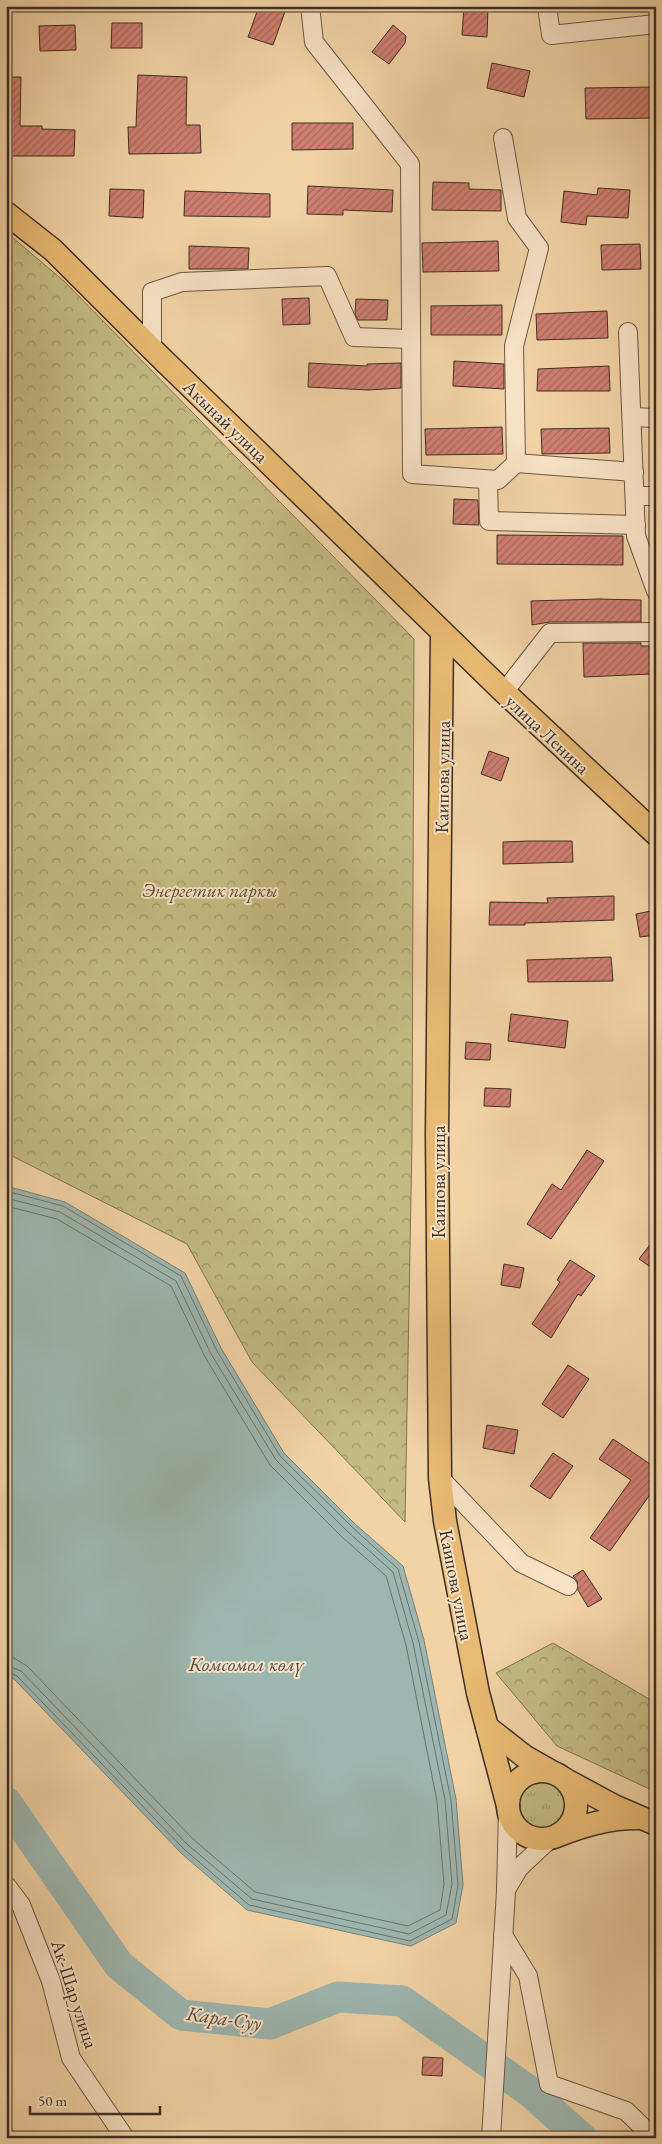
<svg xmlns="http://www.w3.org/2000/svg" width="662" height="2144" font-family="'EB Garamond',serif">
  <style>
    .grass { fill: url(#grass-tufts); stroke: #807453 }
    .forest { fill: url(#forest-crowns); stroke: #807453 }
    .water { fill: #9db6b0; stroke: #778078 }
    .lines { fill: none; stroke-linecap: round; stroke-linejoin: round }
    .shore { stroke: #6d726a; stroke-width: 1 }
    .river { stroke: #9db6b0; stroke-width: 31 }
    .building { fill: url(#building-hatch); stroke: #3d2f25 }
    .minor-casing { stroke: #6a5845; stroke-width: 20 }
    .major-casing { stroke: #3d2f25; stroke-width: 25 }
    .minor { stroke: #f7e2c5; stroke-width: 18 }
    .major { stroke: #e9ba73; stroke-width: 22 }
    .labels { text-anchor: middle; stroke-width: 4; stroke-linejoin: round; paint-order: stroke }
    .street-label { font-size: 19px; fill: #3d2f25; stroke: #f7e2c5 }
    .park-label { font-size: 19px; font-style: italic; fill: #584b37; stroke: #f7e2c5 }
    .water-label { font-size: 20px; font-style: italic; fill: #504a41; stroke: #f7e2c5 }
  </style>
  <defs>
    <pattern id="grass-tufts" width="24" height="20" patternUnits="userSpaceOnUse" patternTransform="scale(1.25)"><rect width="24" height="20" fill="#c3ba81"/><path d="M3 7l-1-3M5 7V3M7 7l1-3M15 17l-1-3M17 17v-4M19 17l1-3" fill="none" stroke="#a09869"/></pattern>
    <pattern id="forest-crowns" width="20" height="18" patternUnits="userSpaceOnUse" patternTransform="scale(1.25)"><rect width="20" height="18" fill="#c3ba81"/><path d="M2 6a3 3 0 1 1 6 0M12 15a3 3 0 1 1 6 0" fill="none" stroke="#a09869"/></pattern>
    <pattern id="building-hatch" width="6" height="6" patternUnits="userSpaceOnUse" patternTransform="scale(1.25)"><rect width="6" height="6" fill="#d07f71"/><path d="M-1 1l2-2M0 6l6-6M5 7l2-2" fill="none" stroke="#aa685d"/></pattern>
  </defs>
  <rect width="100%" height="100%" fill="#f2d3a6"/>
  <filter id="stains"><feTurbulence type="fractalNoise" baseFrequency=".004" numOctaves="4"/><feColorMatrix values="0 0 0 0 .2 0 0 0 0 .09 0 0 0 0 .02 0 0 0 .5 -.17"/></filter>
  <radialGradient id="worn" r=".72"><stop offset=".6" stop-color="#630" stop-opacity="0"/><stop offset="1" stop-color="#630" stop-opacity=".3"/></radialGradient>
  <circle class="grass" cx="542" cy="1805" r="25"/>
  <g class="forest">
    <polygon points="6,232 65,282 414,639 412,1141 405,1522 252,1362 187,1244 6,1153"/>
    <polygon points="553,1643 656,1703 656,1792 557,1746 496,1673"/>
  </g>
  <polygon class="water" points="6,1186 65,1202 185,1273 221,1348 284,1453 354,1523 403,1566 424,1640 456,1799 463,1885 456,1923 411,1946 247,1910 181,1853 14,1679 6,1675"/>
  <g class="lines">
    <g class="shore">
      <polyline points="6,1191 63,1206 181,1276 217,1351 280,1456 351,1526 398,1569 419,1642 451,1800 458,1885 452,1919 410,1941 249,1905 184,1849 17,1676 6,1671"/>
      <polyline points="6,1198 60,1212 176,1281 211,1354 276,1460 347,1531 393,1572 413,1643 445,1800 452,1884 446,1915 409,1934 252,1899 188,1845 21,1671 6,1665"/>
      <polyline points="6,1206 57,1219 171,1286 205,1357 270,1465 341,1536 386,1576 406,1645 437,1801 444,1884 440,1910 408,1926 255,1892 193,1839 27,1666 14,1658 6,1657"/>
    </g>
    <polyline class="river" points="6,1802 119,1965 181,2015 270,2024 338,1997 402,2001 529,2091 582,2138"/>
  </g>
  <g class="building">
    <polygon points="259,6 287,6 273,45 248,37"/>
    <polygon points="464,6 488,6 487,37 462,35"/>
    <polygon points="112,23 142,23 142,48 111,48"/>
    <polygon points="75,25 76,50 40,51 39,26"/>
    <polygon points="393,25 406,36 405,43 389,64 372,52"/>
    <polygon points="492,63 530,71 524,97 487,88"/>
    <polygon points="138,75 187,77 186,125 200,125 201,153 129,154 128,127 136,127"/>
    <polygon points="6,77 21,77 20,126 42,126 42,129 75,130 74,156 6,156"/>
    <polygon points="656,87 656,118 586,119 585,88"/>
    <polygon points="292,123 353,123 353,149 292,150"/>
    <polygon points="433,182 469,183 469,189 501,190 501,211 432,210"/>
    <polygon points="308,186 393,190 392,212 343,210 343,215 307,214"/>
    <polygon points="598,188 630,190 628,218 587,216 586,225 561,222 564,191 597,195"/>
    <polygon points="110,189 144,190 143,218 109,216"/>
    <polygon points="185,191 270,194 270,217 184,216"/>
    <polygon points="498,241 499,271 423,272 422,243"/>
    <polygon points="640,244 641,269 602,270 601,245"/>
    <polygon points="189,246 249,248 248,269 189,269"/>
    <polygon points="309,298 310,324 283,325 282,299"/>
    <polygon points="356,299 388,300 387,320 358,320 355,314"/>
    <polygon points="502,305 502,335 431,335 431,306"/>
    <polygon points="607,311 608,338 537,340 536,314"/>
    <polygon points="454,361 504,364 504,389 453,386"/>
    <polygon points="309,363 367,366 367,364 401,363 401,388 368,390 308,387"/>
    <polygon points="609,366 610,391 537,391 538,369"/>
    <polygon points="502,427 503,454 426,455 425,429"/>
    <polygon points="609,428 610,453 542,454 541,429"/>
    <polygon points="454,499 478,500 479,525 453,524"/>
    <polygon points="497,535 623,536 623,565 497,564"/>
    <polygon points="599,599 641,600 641,622 550,622 532,625 531,601"/>
    <polygon points="583,643 641,643 641,646 650,646 651,674 584,677"/>
    <polygon points="489,751 509,758 501,781 481,774"/>
    <polygon points="529,841 572,841 573,862 503,864 503,842"/>
    <polygon points="614,896 614,920 525,923 525,925 489,925 490,902 548,903 547,898"/>
    <polygon points="656,910 656,935 640,937 636,914"/>
    <polygon points="611,957 613,981 528,982 527,960"/>
    <polygon points="511,1014 568,1021 565,1048 508,1041"/>
    <polygon points="466,1042 491,1044 490,1060 465,1059"/>
    <polygon points="485,1088 511,1089 510,1107 484,1106"/>
    <polygon points="587,1150 604,1161 551,1239 527,1224 552,1184 561,1190"/>
    <polygon points="656,1237 656,1271 639,1259"/>
    <polygon points="570,1260 595,1276 581,1296 578,1294 551,1338 532,1324 560,1282 557,1280"/>
    <polygon points="504,1264 524,1268 520,1288 501,1285"/>
    <polygon points="568,1365 589,1379 563,1418 542,1404"/>
    <polygon points="487,1425 518,1430 514,1454 483,1448"/>
    <polygon points="613,1439 656,1468 656,1486 610,1551 590,1538 631,1480 599,1459"/>
    <polygon points="553,1453 573,1466 550,1499 530,1486"/>
    <polygon points="583,1570 602,1599 588,1607 578,1590 577,1581 573,1576"/>
    <polygon points="423,2057 443,2058 442,2076 422,2075"/>
  </g>
  <g class="lines">
    <defs>
      <g id="minor">
        <polyline points="310,6 314,42 410,164 412,474 498,480 516,463 514,346 539,248 517,218 503,138"/>
        <polyline points="547,6 551,35 656,24"/>
        <polyline points="628,332 636,536 656,591"/>
        <polyline points="152,349 152,292 182,282 327,276 354,337 411,339"/>
        <polyline points="632,417 656,418"/>
        <polyline points="516,463 634,472"/>
        <polyline points="488,480 489,521 636,525"/>
        <polyline points="635,496 656,496"/>
        <polyline points="504,692 550,633 656,632"/>
        <polyline points="440,1478 521,1563 568,1586"/>
        <polyline points="6,1885 21,1905 51,1981 71,2058 125,2138"/>
        <polyline points="506,1890 519,1868 551,1838"/>
        <polyline points="503,1935 528,1976 549,2084 626,2111 654,2138"/>
        <polyline points="491,2138 506,1891 508,1809"/>
      </g>
      <g id="major">
        <polyline points="6,213 53,250 152,349 504,692 656,834"/>
        <polyline points="442,632 437,1134 440,1478 445,1521 478,1693 508,1806"/>
        <polyline points="487,1727 524,1756 552,1772"/>
        <circle cx="542" cy="1805" r="34"/>
        <polyline points="564,1779 614,1806 656,1824"/>
        <path d="M559,1835C585,1825 609,1818 637,1818"/>
      </g>
    </defs>
    <use href="#minor" class="minor-casing"/>
    <use href="#major" class="major-casing"/>
    <use href="#minor" class="minor"/>
    <use href="#major" class="major"/>
  </g>
  <g class="labels">
    <g class="street-label">
      <text transform="translate(226 421) rotate(44)" y="7">Акынай улица</text>
      <text transform="translate(548 734) rotate(43)" y="7">улица Ленина</text>
      <text transform="translate(442 777) rotate(-89)" y="7">Каипова улица</text>
      <text transform="translate(438 1182) rotate(-90)" y="7">Каипова улица</text>
      <text transform="translate(457 1585) rotate(79)" y="7">Каипова улица</text>
      <text transform="translate(75 1994) rotate(72)" y="7">Ак-Шар улица</text>
    </g>
    <g class="park-label">
      <text x="210" y="897">Энергетик паркы</text>
    </g>
    <g class="water-label">
      <text x="246" y="1671">Комсомол көлү</text>
      <text transform="translate(224 2018) rotate(8)" y="7">Кара-Суу</text>
    </g>
  </g>
  <rect width="662" height="2144" fill="none" stroke="#f2d3a6" stroke-width="25"/>
  <rect x="8" y="8" width="647" height="2129" fill="none" stroke="#3d2f25" stroke-width="2.5"/>
  <rect x="12" y="12" width="637" height="2119" fill="none" stroke="#3d2f25"/>
  <path d="M30 2106v8h130v-8" fill="none" stroke="#3d2f25" stroke-width="2.5"/>
  <text x="38" y="2106" font-size="15" fill="#3d2f25" stroke="#f7e2c5" stroke-width="4" paint-order="stroke">50 m</text>
  <rect width="100%" height="100%" filter="url(#stains)"/>
  <rect width="100%" height="100%" fill="url(#worn)"/>
</svg>
